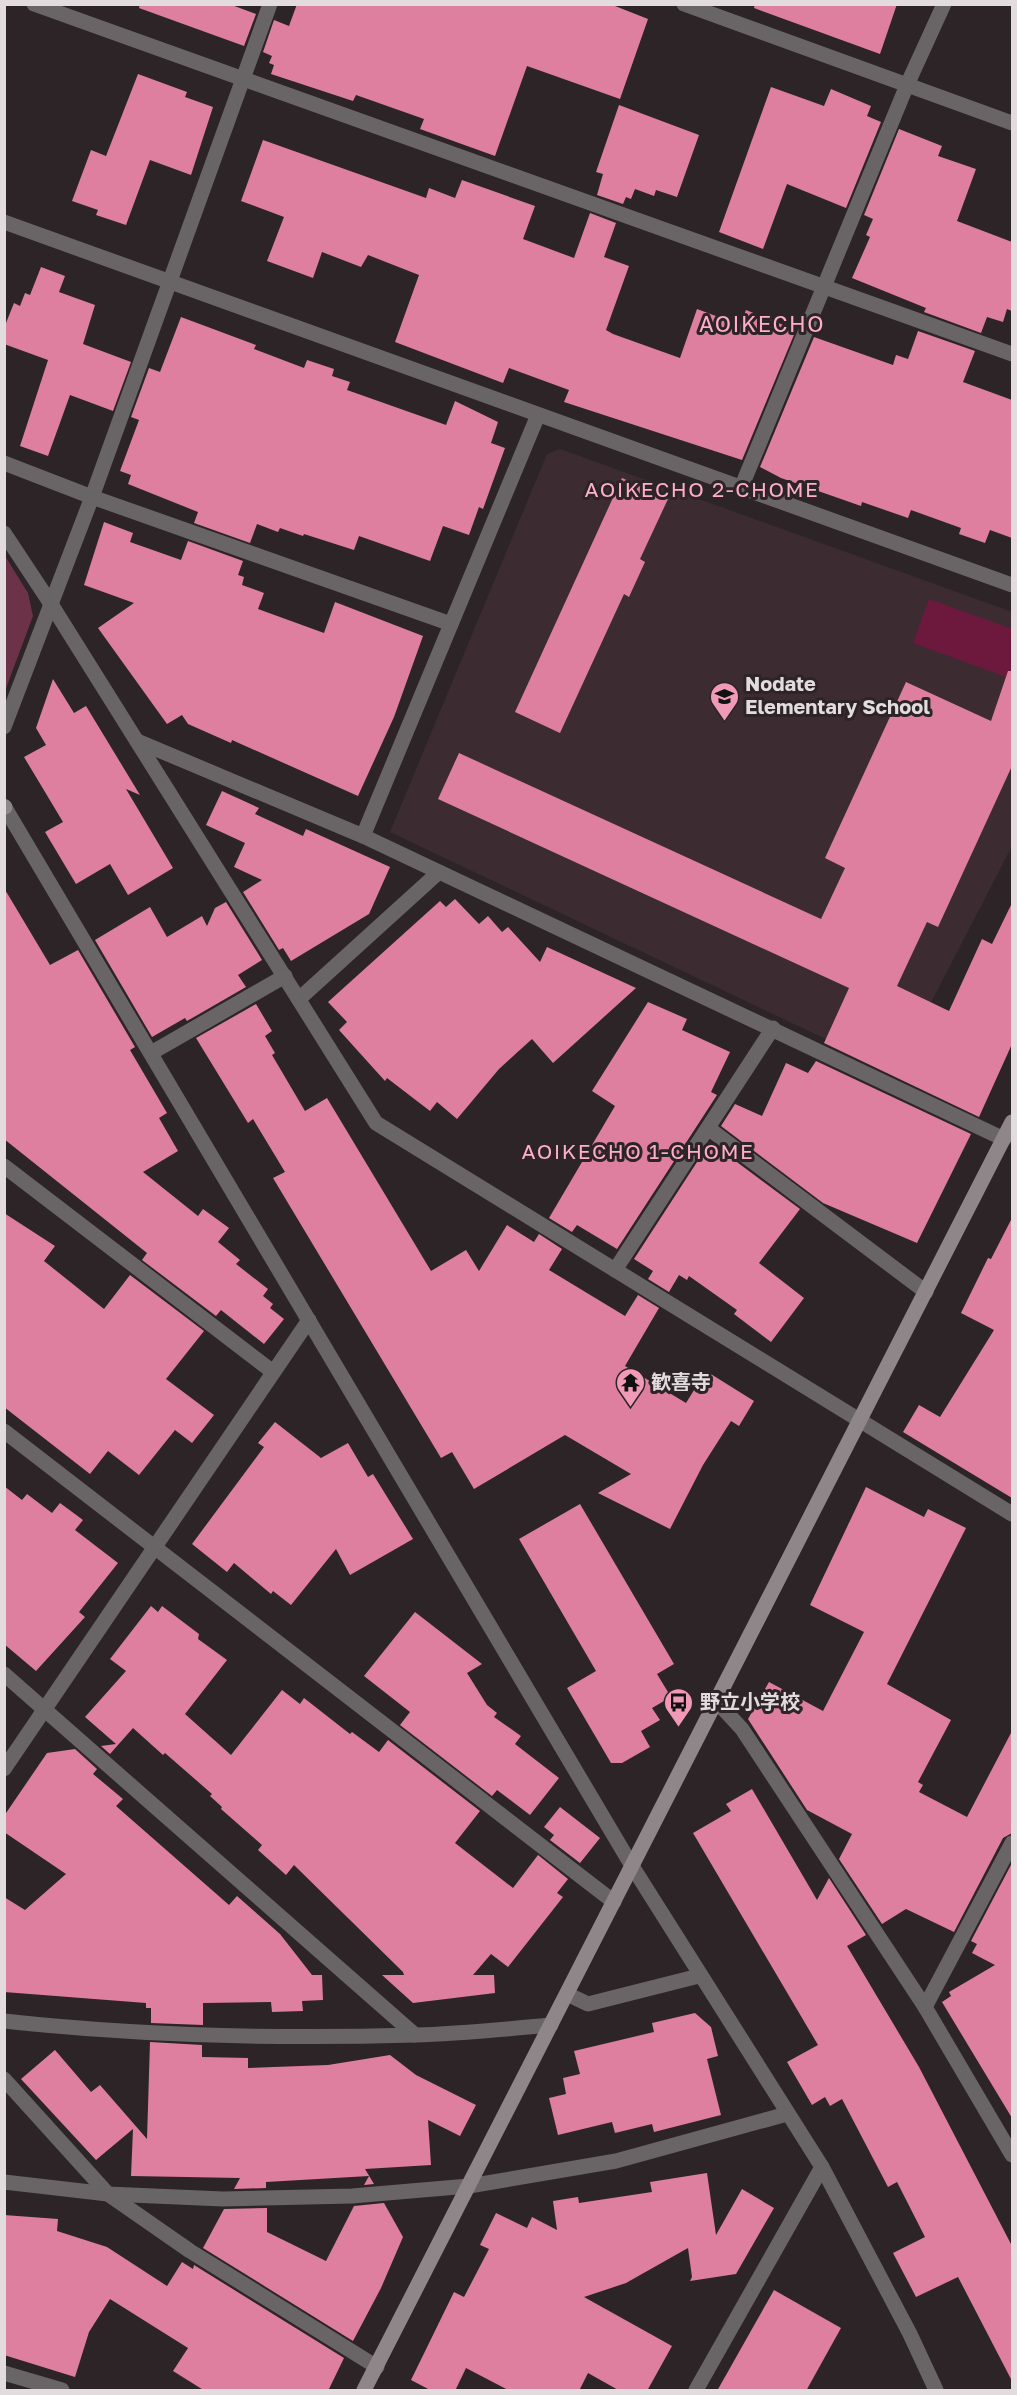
<svg xmlns="http://www.w3.org/2000/svg" width="1017" height="2395" font-family="'Golos Text','Noto Sans JP',sans-serif">
  <style>
    .built { fill: #3c2c31 }
    .green { fill: #6c3348 }
    .water { fill: #6d193e }
    .building { fill: #de7fa0 }
    .lines { fill: none; stroke-linecap: round; stroke-linejoin: round }
    .street { stroke: #696465; stroke-width: 15 }
    .secondary { stroke: #8e8688; stroke-width: 15 }
    .labels { text-anchor: middle; stroke-width: 6; stroke-linejoin: round; paint-order: stroke }
    .poi-label { font-size: 20px; font-weight: bold; fill: #e2dcde; stroke: #2d2427; text-anchor: start }
    .neighbourhood-label { font-size: 21px; letter-spacing: 1.5px; fill: #ffaec8; stroke: #2d2427 }
    .quarter-label { font-size: 22px; letter-spacing: 1.5px; fill: #ffaec8; stroke: #2d2427 }
  </style>
  <rect width="100%" height="100%" fill="#2d2427"/>
  <polygon class="built" points="560,449 1012,612 1012,846 895,1072 390,832 547,454"/>
  <polygon class="green" points="5,556 28,593 33,616 5,691"/>
  <polygon class="water" points="929,599 1012,629 1012,679 913,643"/>
  <g class="building">
    <polygon points="140,4 229,4 256,14 244,46 139,8"/>
    <polygon points="297,4 610,4 648,19 620,99 527,66 495,156 420,129 424,119 356,95 353,101 271,74 274,65 269,63 272,56 263,52 274,20 289,26"/>
    <polygon points="755,4 897,4 880,54 754,8"/>
    <polygon points="138,74 187,92 185,97 213,107 191,175 150,160 126,225 96,215 98,210 72,201 91,150 106,156"/>
    <polygon points="771,87 824,106 831,89 871,106 867,116 881,122 846,208 787,184 763,249 719,232"/>
    <polygon points="619,105 699,135 677,197 656,190 654,196 635,189 631,199 626,197 623,204 597,195 603,174 596,172"/>
    <polygon points="899,129 942,146 938,156 976,169 957,221 1012,242 1012,311 1007,309 1003,322 987,317 981,333 924,312 926,308 852,278 870,237 866,235 873,219 864,215"/>
    <polygon points="263,140 426,198 429,188 455,198 462,180 535,206 523,239 574,258 590,213 616,223 604,257 629,266 606,330 613,334 680,358 697,309 740,325 746,310 796,330 742,460 564,402 569,390 509,368 503,383 395,342 419,275 368,255 361,267 322,252 313,278 267,261 284,217 241,201"/>
    <polygon points="41,267 65,276 59,292 95,305 83,344 131,362 113,411 70,395 48,456 20,446 48,360 4,344 4,328 14,303 20,306 25,293 30,295"/>
    <polygon points="181,317 256,345 254,349 304,368 307,360 334,369 332,376 350,382 347,390 446,425 455,401 498,422 491,443 505,448 483,509 479,507 469,535 443,526 430,561 359,536 354,550 304,534 303,536 280,528 278,532 257,524 250,543 194,523 198,512 128,484 131,475 120,471 139,420 131,417 149,368 160,372"/>
    <polygon points="918,331 975,351 963,382 1012,400 1012,538 990,530 985,543 959,534 961,528 911,510 908,518 862,502 861,506 781,478 760,467 814,337 893,365 896,355 908,359"/>
    <polygon points="622,478 668,499 640,559 645,562 629,597 624,594 560,733 515,712"/>
    <polygon points="104,522 133,533 130,542 181,560 188,541 243,561 238,575 244,577 242,585 264,593 258,609 324,633 335,602 423,636 394,717 358,796 232,740 231,743 188,724 182,715 167,724 98,628 134,603 84,585"/>
    <polygon points="1008,671 1012,671 1012,766 938,927 927,922 897,986 949,1011 982,939 992,944 1012,903 1012,1044 979,1117 824,1043 849,988 438,799 459,753 821,919 845,868 825,858 906,682 991,721"/>
    <polygon points="53,679 74,713 86,706 140,795 126,789 173,868 128,895 110,864 76,884 45,832 63,822 24,757 46,745 36,728"/>
    <polygon points="222,791 259,808 255,814 303,836 306,829 390,867 369,914 291,961 283,948 279,950 243,892 262,880 234,867 245,843 206,825"/>
    <polygon points="4,888 50,965 78,950 135,1047 130,1050 167,1113 159,1118 178,1151 143,1172 198,1216 203,1209 229,1228 218,1242 240,1260 236,1264 268,1289 263,1296 273,1304 270,1308 284,1319 264,1344 221,1310 216,1316 142,1260 147,1253 4,1139"/>
    <polygon points="455,899 479,924 488,916 502,932 508,927 540,962 547,947 636,988 553,1063 532,1039 499,1069 457,1119 437,1102 430,1111 387,1078 385,1081 339,1030 347,1022 328,1002 440,901 446,907"/>
    <polygon points="226,902 262,960 238,975 246,987 187,1021 185,1018 152,1037 95,940 150,907 167,937 202,916 207,926 215,908"/>
    <polygon points="648,1002 687,1019 682,1030 730,1052 711,1092 717,1095 617,1249 577,1225 572,1232 549,1218 615,1106 592,1091"/>
    <polygon points="256,1004 272,1031 265,1036 275,1053 272,1055 305,1111 327,1098 431,1271 466,1250 479,1271 507,1225 534,1242 539,1234 562,1249 549,1270 625,1316 638,1295 659,1308 625,1366 686,1403 706,1371 754,1401 739,1426 731,1421 703,1465 670,1529 598,1493 631,1474 565,1435 474,1489 452,1452 441,1458 273,1178 285,1172 253,1119 248,1123 196,1038"/>
    <polygon points="816,1061 971,1134 917,1243 823,1203 721,1126 735,1104 762,1116 786,1063 808,1073"/>
    <polygon points="710,1142 800,1209 759,1263 804,1298 771,1342 734,1314 737,1310 689,1276 687,1280 679,1275 669,1292 648,1279 653,1271 634,1259"/>
    <polygon points="4,1213 55,1246 44,1261 104,1309 130,1275 204,1331 166,1379 214,1415 192,1443 175,1430 139,1475 108,1451 90,1474 4,1407"/>
    <polygon points="1012,1218 1012,1498 903,1432 919,1405 940,1417 994,1330 961,1313 988,1258 991,1259"/>
    <polygon points="275,1422 321,1458 348,1443 368,1477 373,1474 413,1539 350,1575 336,1549 291,1605 273,1591 271,1594 234,1563 227,1572 192,1544 264,1447 258,1443"/>
    <polygon points="4,1486 22,1500 27,1494 52,1513 60,1503 83,1520 75,1530 118,1563 79,1612 85,1617 36,1671 4,1644"/>
    <polygon points="866,1487 924,1517 928,1509 966,1528 887,1684 951,1720 918,1782 923,1785 919,1792 967,1817 1012,1731 1012,1833 1003,1838 954,1932 906,1909 882,1924 839,1859 852,1834 807,1810 748,1719 769,1682 823,1711 864,1632 810,1605"/>
    <polygon points="580,1504 674,1664 657,1674 671,1697 652,1708 660,1720 641,1731 650,1747 622,1763 611,1763 567,1688 596,1671 519,1539"/>
    <polygon points="151,1606 158,1612 162,1606 199,1634 198,1639 227,1660 185,1714 231,1755 282,1690 300,1704 304,1698 350,1734 352,1732 379,1752 388,1740 480,1811 455,1843 513,1888 538,1855 568,1879 557,1893 563,1897 508,1967 491,1954 473,1975 494,1975 495,1993 413,2003 382,1975 404,1975 403,1972 294,1865 286,1875 258,1850 262,1845 221,1809 222,1807 210,1796 212,1794 165,1753 163,1755 133,1728 110,1754 101,1746 116,1744 85,1717 126,1671 110,1659"/>
    <polygon points="415,1612 482,1664 467,1673 487,1705 497,1713 494,1717 521,1736 515,1744 559,1778 530,1815 497,1790 492,1796 400,1725 410,1712 364,1676"/>
    <polygon points="75,1749 97,1769 93,1774 123,1799 116,1806 229,1905 237,1896 280,1934 312,1975 322,1975 323,2000 302,2001 303,2011 272,2012 271,2002 203,2003 203,2025 151,2023 151,2008 146,2008 146,2003 4,1992 4,1897 25,1910 66,1874 4,1832 4,1816 47,1753"/>
    <polygon points="752,1789 817,1900 829,1878 866,1935 847,1946 919,2067 1012,2246 1012,2381 958,2277 916,2297 893,2253 925,2237 897,2182 888,2187 842,2099 830,2106 825,2097 812,2105 787,2062 818,2045 693,1833 731,1811 726,1804"/>
    <polygon points="560,1807 600,1838 580,1863 550,1840 554,1835 544,1827"/>
    <polygon points="1012,1863 1012,2118 942,2002 951,1996 949,1992 995,1965 972,1953 977,1944 971,1941"/>
    <polygon points="695,2013 711,2027 718,2056 707,2059 721,2115 654,2132 652,2124 615,2133 612,2122 558,2135 549,2098 566,2094 563,2078 580,2074 574,2051 654,2032 652,2023"/>
    <polygon points="150,2042 202,2045 202,2057 248,2058 248,2068 328,2065 390,2055 416,2075 476,2105 460,2136 428,2120 431,2165 365,2169 374,2184 364,2185 369,2176 266,2182 266,2188 234,2189 240,2178 131,2176 133,2129 96,2160 21,2079 55,2050 91,2092 100,2085 147,2139"/>
    <polygon points="707,2173 716,2235 742,2189 774,2208 736,2274 690,2281 692,2277 688,2248 626,2283 584,2297 672,2346 647,2391 620,2391 588,2373 579,2391 510,2391 466,2368 455,2391 432,2391 411,2380 454,2292 464,2297 489,2249 480,2245 496,2213 527,2228 532,2217 557,2230 553,2201 578,2197 579,2203 652,2192 650,2182"/>
    <polygon points="384,2203 403,2237 381,2288 353,2341 203,2248 224,2209 267,2208 267,2232 326,2261 354,2206"/>
    <polygon points="4,2215 58,2219 57,2231 107,2247 167,2286 182,2262 193,2269 194,2265 344,2358 328,2391 205,2391 173,2371 188,2348 110,2299 89,2332 75,2377 4,2355"/>
    <polygon points="774,2290 841,2328 806,2391 717,2391"/>
  </g>
  <g class="lines">
    <g class="street">
      <polyline points="34,4 1012,354"/>
      <polyline points="684,4 1012,123"/>
      <polyline points="4,222 1012,585"/>
      <polyline points="4,463 92,497 451,624"/>
      <polyline points="741,488 907,85 944,4"/>
      <polyline points="4,533 51,604 376,1123 1012,1514"/>
      <polyline points="4,727 92,497 270,4"/>
      <polyline points="137,741 363,836 1004,1139"/>
      <polyline points="4,806 632,1866 822,2167 910,2334 936,2390"/>
      <polyline points="363,836 538,415"/>
      <polyline points="299,999 439,872"/>
      <polyline points="151,1053 285,976"/>
      <polyline points="708,1128 926,1292"/>
      <polyline points="4,1166 273,1372"/>
      <polyline points="615,1270 773,1028"/>
      <polyline points="4,1431 614,1902"/>
      <polyline points="4,1674 415,2035"/>
      <polyline points="716,1701 742,1729 925,2007 1012,2155"/>
      <polyline points="4,1769 309,1320"/>
      <polyline points="567,1994 588,2004 699,1976"/>
      <polyline points="925,2007 1012,1843"/>
      <path d="M4,2021C140,2036 278,2039 415,2035C460,2034 506,2029 551,2025"/>
      <polyline points="4,2079 108,2194 190,2251 377,2367"/>
      <polyline points="4,2182 108,2194 223,2199 352,2196 469,2186 616,2161 787,2114"/>
      <polyline points="4,2373 62,2390"/>
      <polyline points="696,2390 822,2167"/>
    </g>
    <g class="secondary">
      <polyline points="4,807 5,807"/>
      <polyline points="364,2390 1012,1122"/>
    </g>
  </g>
  <defs>
    <symbol id="school-pin" viewBox="-11 -11 22 30"><path d="M0 17L-7.5 6A9.5 9.5 0 1 1 7.5 6Z" fill="#f09ab7" stroke="#2d2427"/><path d="M0-5L7-2L0 1L-7-2ZM-4 1L0 2.5L4 1V4Q0 6-4 4Z" fill="#111"/></symbol>
    <symbol id="temple-pin" viewBox="-11 -11 22 30"><path d="M0 17L-7.5 6A9.5 9.5 0 1 1 7.5 6Z" fill="#f09ab7" stroke="#2d2427"/><path d="M0-6L5-2H3V0L6.5 2.5H4V6H1.5V3h-3V6H-4V2.5H-6.5L-3 0V-2H-5Z" fill="#111"/></symbol>
    <symbol id="bus-pin" viewBox="-11 -11 22 30"><path d="M0 17L-7.5 6A9.5 9.5 0 1 1 7.5 6Z" fill="#f09ab7" stroke="#2d2427"/><path d="M-5-6H5V4H4V6H2V4H-2V6H-4V4H-5ZM-3.5-4V0h7V-4ZM-3.5 1.2v1.5H-2V1.2ZM2 1.2v1.5H3.5V1.2Z" fill="#111"/></symbol>
  </defs>
  <g fill-rule="evenodd">
    <use href="#school-pin" x="708" y="680" width="33" height="45"/>
    <use href="#temple-pin" x="614" y="1366" width="33" height="45"/>
    <use href="#bus-pin" x="662" y="1686" width="33" height="45"/>
  </g>
  <g class="labels">
    <g class="poi-label">
      <text x="745" y="691">Nodate<tspan x="745" dy="23">Elementary School</tspan></text>
      <text x="651" y="1389">歓喜寺</text>
      <text x="700" y="1709">野立小学校</text>
    </g>
    <g class="neighbourhood-label">
      <text x="702" y="497">AOIKECHO 2-CHOME</text>
      <text x="638" y="1159">AOIKECHO 1-CHOME</text>
    </g>
    <g class="quarter-label">
      <text x="762" y="332">AOIKECHO</text>
    </g>
  </g>
  <rect width="1017" height="2395" fill="none" stroke="#e2dcde" stroke-width="12"/>
</svg>
